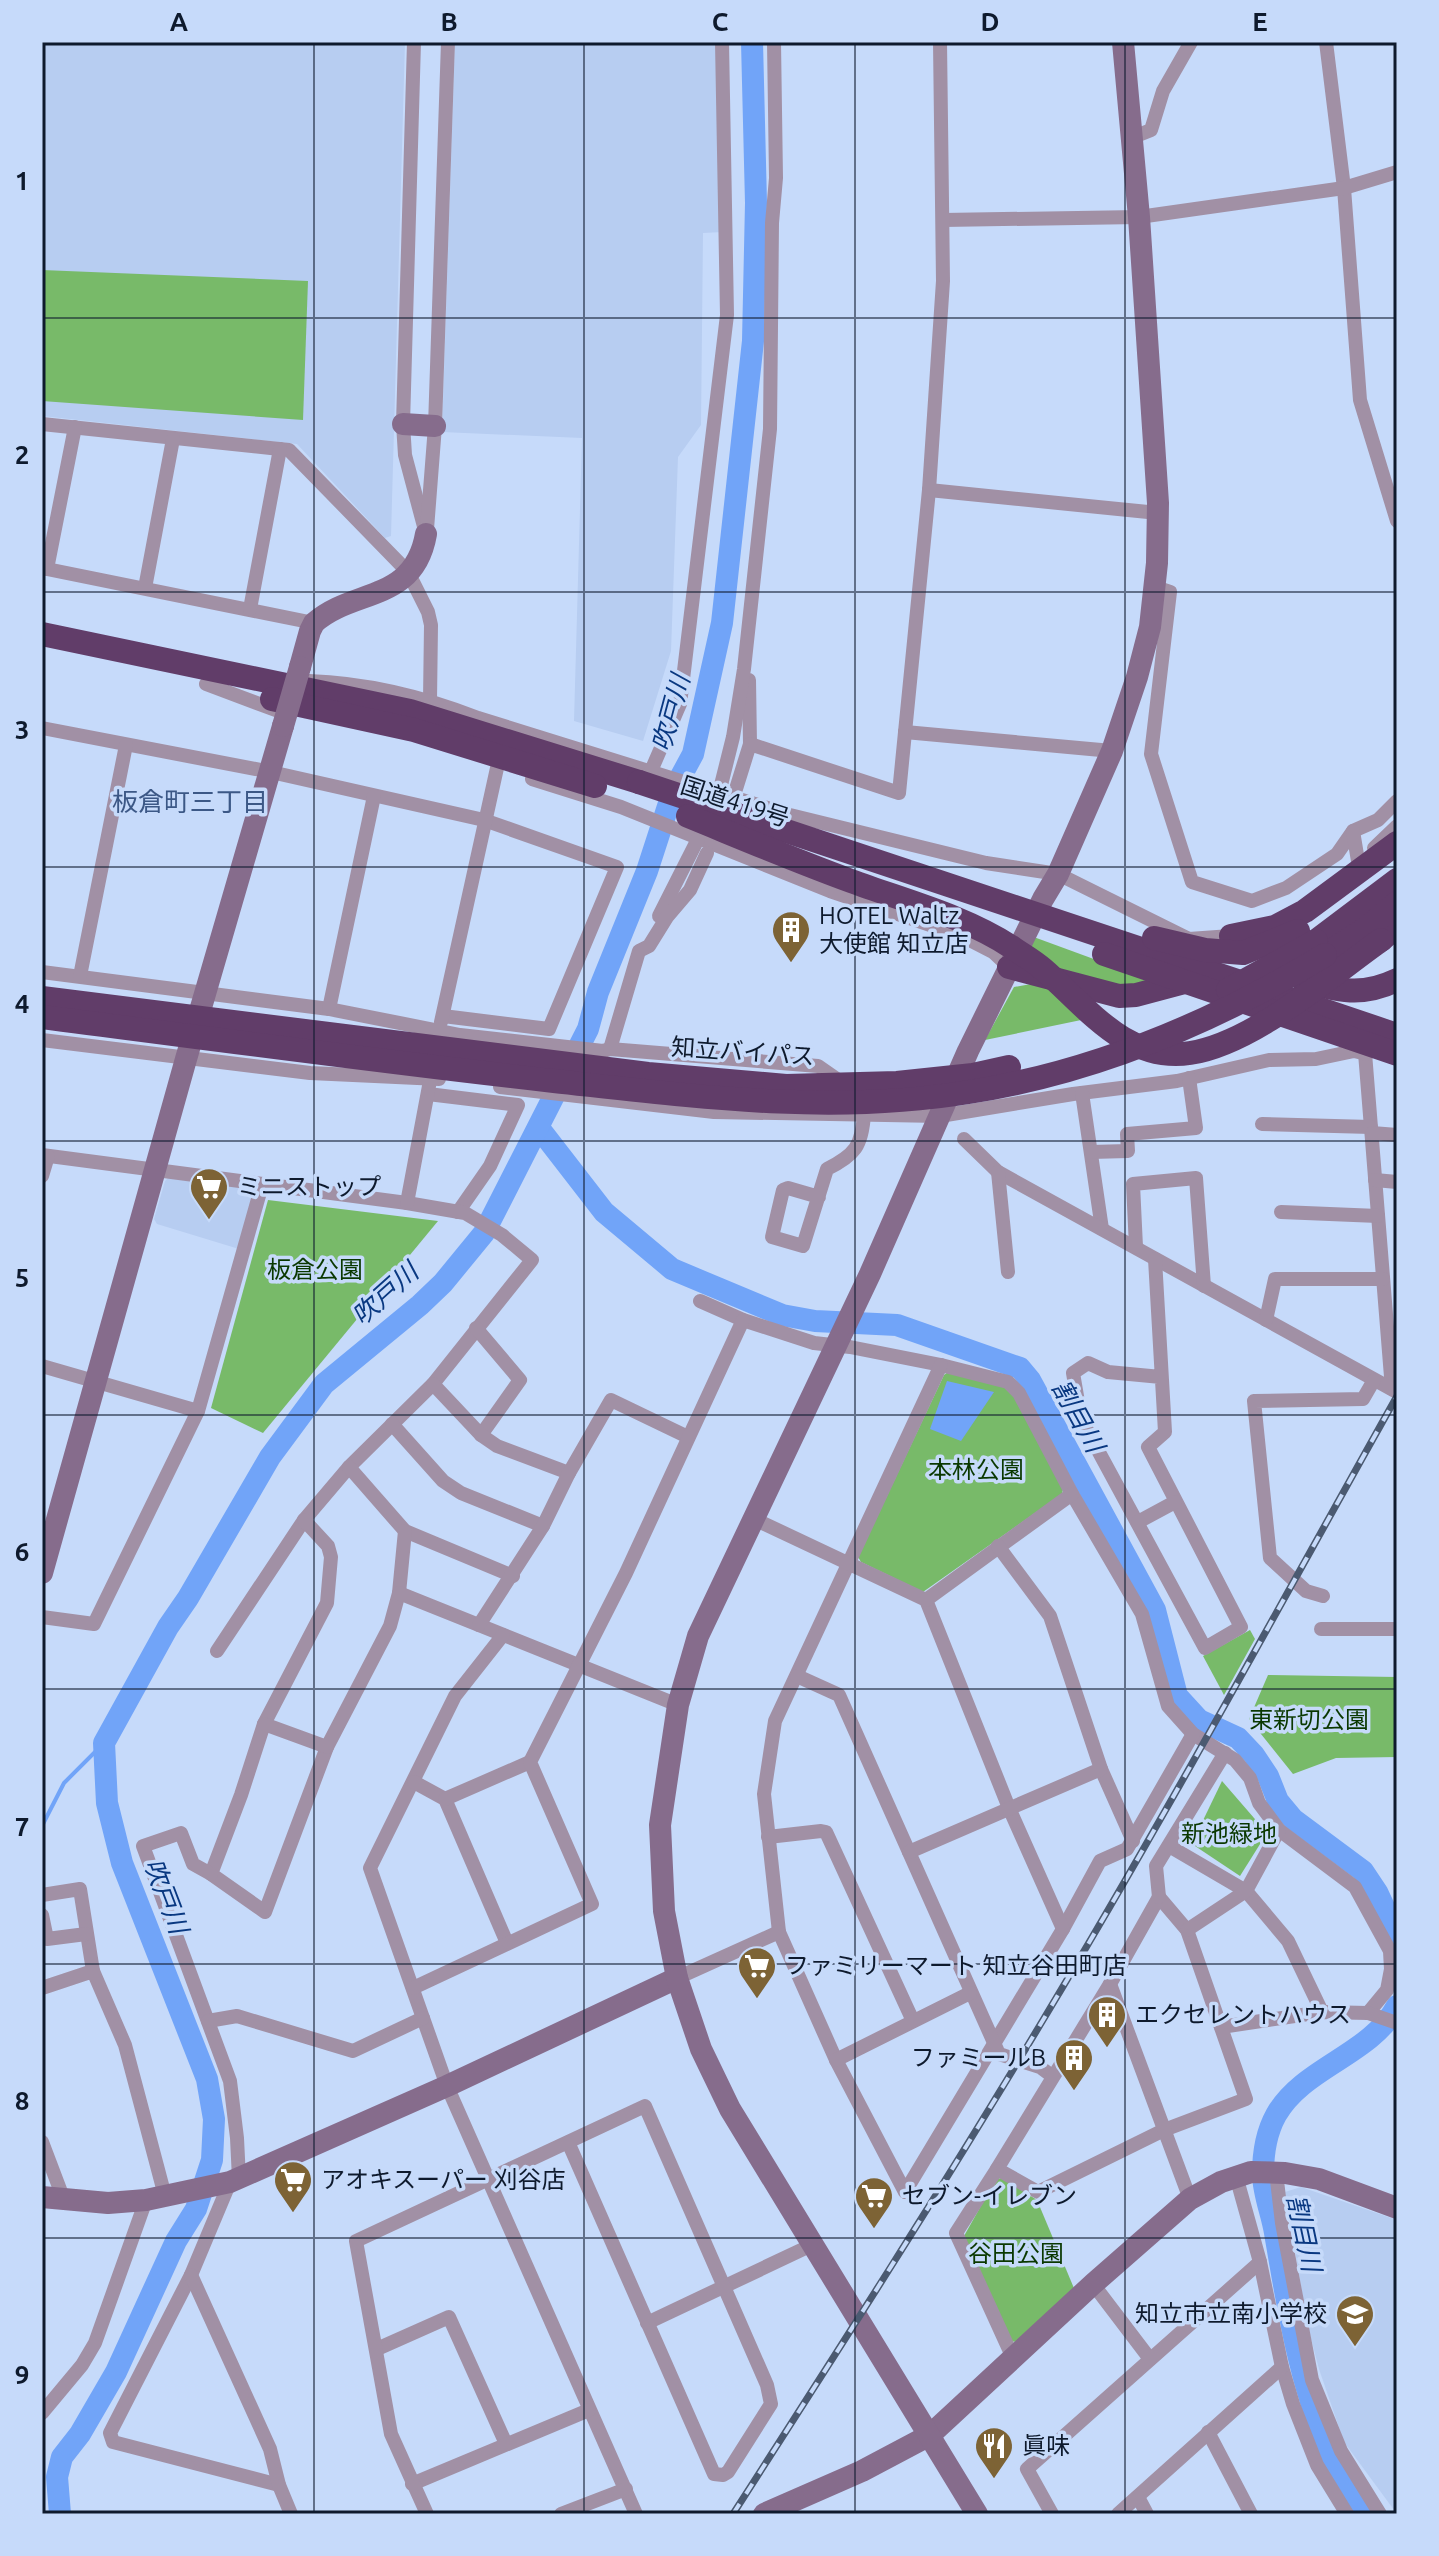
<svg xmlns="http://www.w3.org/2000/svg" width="1439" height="2556" font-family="Ubuntu,'Noto Sans JP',sans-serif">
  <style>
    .built { fill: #b7cdf1 }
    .green { fill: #78ba69 }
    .water { fill: #71a4f8 }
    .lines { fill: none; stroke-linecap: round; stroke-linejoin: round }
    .stream { stroke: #71a4f8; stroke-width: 4 }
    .river { stroke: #71a4f8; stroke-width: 22 }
    .street { stroke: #a190a5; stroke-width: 14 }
    .secondary { stroke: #866c8c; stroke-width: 22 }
    .highway { stroke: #613d69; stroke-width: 24 }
    .rail-casing { stroke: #4b5a71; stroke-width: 7 }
    .rail { stroke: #c6dafa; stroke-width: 4; stroke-dasharray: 12; stroke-linecap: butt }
    .secondary-bridge { stroke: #866c8c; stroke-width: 22 }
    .highway-bridge { stroke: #613d69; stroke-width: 24 }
    .grid { fill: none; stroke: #0e1a2d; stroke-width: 2; stroke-opacity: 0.55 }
    .labels { text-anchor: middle; stroke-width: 7; stroke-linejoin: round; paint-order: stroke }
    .street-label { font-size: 24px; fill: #0e1a2d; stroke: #c6dafa }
    .poi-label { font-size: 24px; fill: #0e1a2d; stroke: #c6dafa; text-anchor: start }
    .park-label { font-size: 24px; fill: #0a3800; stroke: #c6dafa }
    .water-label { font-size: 26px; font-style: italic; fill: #093881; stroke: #c6dafa }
    .neighbourhood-label { font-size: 26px; fill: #3c5886; stroke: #c6dafa }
    .neatline { fill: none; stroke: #0e1a2d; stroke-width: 3 }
    .grid-label { font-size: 26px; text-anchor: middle; font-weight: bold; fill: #0e1a2d }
  </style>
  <rect width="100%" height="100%" fill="#c6dafa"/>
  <g class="built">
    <polygon points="42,42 405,42 391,536 385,538 297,444 42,416"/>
    <polygon points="455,42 717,42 722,232 703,233 701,425 678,457 671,651 643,741 574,721 582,438 442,432"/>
    <polygon points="168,1178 250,1189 254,1195 239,1249 157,1224 154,1219 165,1181"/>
    <polygon points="1301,2187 1397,2220 1397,2514 1344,2442 1319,2369 1308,2327 1285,2192"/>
  </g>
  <g class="green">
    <polygon points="42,270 308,281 303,420 42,401"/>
    <polygon points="1031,936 1151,980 1122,990 1077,984 1028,944"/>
    <polygon points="1042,982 1086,1019 985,1040 1014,987"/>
    <polygon points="268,1200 438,1221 263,1433 211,1408"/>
    <polygon points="948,1372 1004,1387 1012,1392 1064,1485 1062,1494 923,1592 861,1562 858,1557 944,1375"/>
    <polygon points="1250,1630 1255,1639 1224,1695 1203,1656"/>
    <polygon points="1268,1675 1397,1677 1397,1757 1336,1758 1293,1774 1249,1719"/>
    <polygon points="1222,1781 1267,1833 1240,1876 1195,1846 1195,1837"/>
    <polygon points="1002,2178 1037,2200 1076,2293 1020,2343 1011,2341 964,2236 996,2179"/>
  </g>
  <polygon class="water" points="947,1381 994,1392 961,1441 930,1429"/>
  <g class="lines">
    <polyline class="stream" points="42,1826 64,1783 104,1743"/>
    <g class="river">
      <polyline points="539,1128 604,1212 672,1269 782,1315 815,1321 897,1325 1020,1368 1030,1380 1155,1610 1177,1696 1199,1720 1238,1738 1254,1755 1268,1776 1278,1801 1293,1819 1363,1871 1377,1892 1397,1935"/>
      <polyline points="60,2514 57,2477 62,2457 80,2434 116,2372 176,2241 196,2209 212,2160 214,2119 207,2079 122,1863 107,1803 104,1743 168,1627 188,1598 270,1457 324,1384 420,1305 443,1283 484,1233 588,1029 598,992 647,871 673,791 693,754 722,623 753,341 756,203 752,42"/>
      <path d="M1367,2514C1352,2492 1338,2471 1327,2446C1299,2379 1287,2304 1275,2233C1272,2214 1263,2193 1263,2174C1263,2153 1266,2133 1276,2115C1303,2067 1371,2055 1397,2006"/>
    </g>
    <g class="street">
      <polyline points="414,42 403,424 405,455 426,534"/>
      <polyline points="1326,42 1344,188 1360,400 1397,521"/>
      <polyline points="1131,134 1141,134 1151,130 1163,91 1191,42"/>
      <polyline points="943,220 1139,217 1344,188 1397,172"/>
      <polyline points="42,424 289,450 408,572 428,612 431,625 430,700"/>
      <polyline points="929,490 1158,513"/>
      <polyline points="427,529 435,426 448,42"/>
      <polyline points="42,568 314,623"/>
      <polyline points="47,569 75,427"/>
      <polyline points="1155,587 1170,592 1151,754 1192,882 1252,901 1286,888 1337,854 1353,831 1378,820 1397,801"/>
      <polyline points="145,588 173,439"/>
      <polyline points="250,609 280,449"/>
      <polyline points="749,680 750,744"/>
      <path d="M309,681C367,683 424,697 478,718L790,815L986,863L1058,874L1189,939L1231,936L1238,932"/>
      <polyline points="206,684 281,712"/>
      <polyline points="42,728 271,772 484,820 617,867 549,1029 443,1016"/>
      <polyline points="905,732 1112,751"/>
      <polyline points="651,771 680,704 727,315 722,42"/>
      <polyline points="532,779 621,807 830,891 960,935 993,952 1009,967"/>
      <polyline points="736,789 750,744 899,793 929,490 943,281 940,42"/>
      <polyline points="719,793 733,737 744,669 770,429 772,223 776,178 774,42"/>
      <polyline points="1353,831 1358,861"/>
      <polyline points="1374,848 1397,826"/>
      <polyline points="659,916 698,839"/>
      <polyline points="42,972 329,1009 460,1035 603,1051 610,1049 818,1066 841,1082"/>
      <polyline points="80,976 126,745"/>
      <polyline points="329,1009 374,796"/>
      <polyline points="441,1022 497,768"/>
      <polyline points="42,1040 310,1073 439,1079"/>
      <polyline points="610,1049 639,951 649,946 667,917 690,890 707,853"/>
      <polyline points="1365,1053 1392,1389"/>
      <polyline points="500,1087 714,1112 940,1116 1073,1094 1177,1081 1269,1060 1316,1059 1354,1051 1367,1054"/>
      <polyline points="1082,1093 1102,1229"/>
      <polyline points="428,1094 518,1105 490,1166 458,1212"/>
      <polyline points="1262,1124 1371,1127"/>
      <polyline points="1372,1133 1397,1135"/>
      <polyline points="964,1139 998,1172 1397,1392"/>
      <polyline points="1091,1152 1128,1151 1127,1134 1196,1128 1189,1078"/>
      <polyline points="42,1155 407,1203 465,1213 502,1235 532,1260 433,1384 349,1467 304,1520 217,1651"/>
      <polyline points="998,1172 1008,1272"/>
      <polyline points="42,1176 48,1156"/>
      <polyline points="1375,1180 1397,1182"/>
      <path d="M819,1197L788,1188L783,1190L772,1237L803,1246L827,1169C855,1155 862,1146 864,1114"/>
      <polyline points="407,1203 432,1070"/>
      <polyline points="1281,1212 1378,1216"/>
      <polyline points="1136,1247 1133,1184 1196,1178 1204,1286"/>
      <polyline points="1155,1259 1165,1432 1148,1447 1241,1627 1205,1648 1081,1419 1073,1373 1088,1363 1108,1372 1161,1377"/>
      <polyline points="700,1301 743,1320 814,1343 850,1347 941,1365 1008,1382 1019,1393 1072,1494 1142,1614 1168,1706 1193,1734 1235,1760 1250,1778 1259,1803 1279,1830 1355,1887 1390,1951 1391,1969 1387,1990 1368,2013"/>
      <polyline points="1266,1320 1275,1279 1383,1279"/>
      <polyline points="476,1328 520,1380 481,1435"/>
      <polyline points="941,1365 775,1721 764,1794 779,1932 836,2060 905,2192 1063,1929 1100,1861 1127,1849 1193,1734"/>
      <polyline points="42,1366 198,1411"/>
      <polyline points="433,1384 481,1435 497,1446 569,1473"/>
      <polyline points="392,1424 443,1481 461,1493 543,1526"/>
      <polyline points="349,1467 405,1531 513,1576"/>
      <polyline points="752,1518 926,1600 1009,1808 1063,1929"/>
      <polyline points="304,1520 328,1546 331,1557 327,1603 264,1724 241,1795 211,1874 265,1912 327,1747 390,1626 399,1593 405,1531"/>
      <polyline points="1138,1522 1175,1502"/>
      <polyline points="399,1593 678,1705"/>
      <polyline points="1323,1596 1306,1591 1270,1558 1254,1401 1363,1399 1374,1380"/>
      <polyline points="926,1600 1072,1494"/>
      <polyline points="42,1617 94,1624 198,1411 262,1185"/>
      <polyline points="479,1625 543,1526 569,1473 611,1400 688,1437"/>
      <polyline points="1321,1629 1397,1629"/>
      <polyline points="503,1635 455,1696 370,1868 447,2086 636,2514"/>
      <polyline points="797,1676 839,1695 999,2054 1040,2067 1052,2076"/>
      <polyline points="264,1724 327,1747"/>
      <polyline points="1101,1769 1133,1841"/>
      <polyline points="414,1782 445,1799 507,1943"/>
      <polyline points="445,1799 530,1762"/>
      <polyline points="768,1837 821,1831 826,1832 913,2021"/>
      <polyline points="1169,1846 1246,1891 1288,1941 1322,2012"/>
      <polyline points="909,1852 1101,1769 1050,1616 998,1546"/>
      <polyline points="211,1874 193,1864 181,1833 143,1846 230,2081 237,2138 239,2179"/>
      <polyline points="42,1895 80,1889 93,1971"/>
      <polygon points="1159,1897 1187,1930 1246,2099 1164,2130 1038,2192 997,2169 1110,1984"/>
      <polyline points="1159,1897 1156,1866 1225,1753"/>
      <polyline points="42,1915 47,1939 86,1934"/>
      <polyline points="1187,1930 1246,1891 1279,1830"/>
      <polyline points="677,1978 779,1932"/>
      <polyline points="1110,1984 1190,2199"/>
      <polyline points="42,1988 93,1971 125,2045 165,2196"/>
      <polyline points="413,1988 592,1904 530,1762 626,1573 743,1320"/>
      <polyline points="208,2021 237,2016 353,2051 423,2018"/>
      <polyline points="1221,2027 1322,2012 1368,2013 1397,2023"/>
      <polyline points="836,2060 970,1993"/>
      <polyline points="42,2142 64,2200"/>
      <polyline points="997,2169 956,2233 1013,2358"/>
      <polyline points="1276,2172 1282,2223 1312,2380 1341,2451 1380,2514"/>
      <polyline points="1236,2176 1260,2262 1282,2367 1293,2404 1317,2465 1347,2514"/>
      <polyline points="230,2182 191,2275 110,2433 113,2442 279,2485"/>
      <polyline points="191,2275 270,2449 279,2485 291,2514"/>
      <polyline points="1093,2284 1150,2359"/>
      <polyline points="647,2323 814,2244"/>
      <polyline points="377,2349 449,2317 506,2444"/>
      <polyline points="42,2413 82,2365 95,2343 146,2200"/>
      <polyline points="1208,2432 1251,2514"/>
      <polyline points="412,2484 589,2410"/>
      <polyline points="1138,2497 1147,2514"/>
      <polyline points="427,2514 391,2434 356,2241 645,2106 767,2385 771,2404 728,2472 723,2475 714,2474 568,2142"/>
      <polyline points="561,2514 626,2489"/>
      <polyline points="1052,2514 1027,2469 1260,2262"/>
      <polyline points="1118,2514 1282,2367"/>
    </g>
    <g class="secondary">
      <polyline points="403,424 435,426"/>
      <path d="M300,667L310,631L314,623C353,588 414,603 426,534"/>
      <polyline points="42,1573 186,1059 283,726"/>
      <polyline points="42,2197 108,2203 146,2200 230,2182 447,2086 677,1978"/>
      <polyline points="764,2514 862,2471 930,2435 1093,2284 1190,2199 1221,2182 1251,2172 1285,2173 1319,2179 1397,2208"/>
      <polyline points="977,2514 730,2109 701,2049 677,1978 664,1911 660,1825 678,1705 698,1636 870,1274 968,1051 1043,899 1058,874 1112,751 1137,677 1150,627 1157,563 1158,503 1139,217 1123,42"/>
    </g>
    <g class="highway">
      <polyline points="42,634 410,711 639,782"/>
      <polyline points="272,699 414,730 595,786"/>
      <polyline points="1231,936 1275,927 1305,911 1397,843"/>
      <polyline points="1381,940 1397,926"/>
      <polyline points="1316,941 1397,880"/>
      <polyline points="1325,955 1367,928 1397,903"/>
      <polyline points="1009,967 1119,996 1136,995 1196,979"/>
      <path d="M1303,980C1340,991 1361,997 1397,980"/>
      <polyline points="1252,986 1397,1035"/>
      <polyline points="1230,997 1397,1054"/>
    </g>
    <defs>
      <path id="rail" d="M733,2514C839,2349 945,2184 1046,2015C1168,1812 1281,1603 1397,1396"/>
    </defs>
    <use href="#rail" class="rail-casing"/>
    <use href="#rail" class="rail"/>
    <polyline class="secondary-bridge" points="283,726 300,667"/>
    <g class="highway-bridge">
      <polyline points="639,782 1252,986"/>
      <path d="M688,816C742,838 796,861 851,881C905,901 965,916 1013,948C1023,955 1034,961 1043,969C1085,1005 1126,1063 1190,1053C1252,1044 1329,977 1381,940"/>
      <polyline points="1154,938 1205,950 1243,953 1298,931"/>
      <polyline points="1104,954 1230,997"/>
      <polyline points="1228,990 1316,941"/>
      <polyline points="42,998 648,1074 786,1086 897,1083 973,1075 1009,1067"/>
      <path d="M42,1017C213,1039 383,1062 554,1081C692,1096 831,1115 969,1092C1096,1072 1216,1021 1325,955"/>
    </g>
  </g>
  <path class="grid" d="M314,42V2514M584,42V2514M855,42V2514M1125,42V2514M42,318H1397M42,592H1397M42,867H1397M42,1141H1397M42,1415H1397M42,1689H1397M42,1964H1397M42,2238H1397"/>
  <defs>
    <symbol id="building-pin" viewBox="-11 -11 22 30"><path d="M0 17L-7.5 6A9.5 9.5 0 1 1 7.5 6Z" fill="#7d6335" stroke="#c6dafa"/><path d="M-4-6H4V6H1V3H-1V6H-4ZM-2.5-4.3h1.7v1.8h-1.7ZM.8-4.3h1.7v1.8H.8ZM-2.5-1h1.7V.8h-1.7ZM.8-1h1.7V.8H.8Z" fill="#fff"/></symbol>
    <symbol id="supermarket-pin" viewBox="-11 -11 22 30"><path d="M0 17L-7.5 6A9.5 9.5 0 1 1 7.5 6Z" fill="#7d6335" stroke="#c6dafa"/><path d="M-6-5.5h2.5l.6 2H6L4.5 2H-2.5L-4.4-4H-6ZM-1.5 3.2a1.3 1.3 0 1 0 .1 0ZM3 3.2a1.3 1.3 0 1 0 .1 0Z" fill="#fff"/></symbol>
    <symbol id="school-pin" viewBox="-11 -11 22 30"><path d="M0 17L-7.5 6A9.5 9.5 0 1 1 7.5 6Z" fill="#7d6335" stroke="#c6dafa"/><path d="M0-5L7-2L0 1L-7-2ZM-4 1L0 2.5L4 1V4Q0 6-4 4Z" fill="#fff"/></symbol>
    <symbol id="restaurant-pin" viewBox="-11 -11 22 30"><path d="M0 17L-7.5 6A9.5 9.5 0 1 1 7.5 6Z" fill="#7d6335" stroke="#c6dafa"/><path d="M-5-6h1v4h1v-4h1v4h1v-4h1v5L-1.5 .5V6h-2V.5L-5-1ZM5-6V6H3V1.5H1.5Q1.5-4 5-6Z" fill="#fff"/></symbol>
  </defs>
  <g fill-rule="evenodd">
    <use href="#building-pin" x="769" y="908" width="44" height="60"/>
    <use href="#supermarket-pin" x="187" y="1165" width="44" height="60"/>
    <use href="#supermarket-pin" x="735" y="1944" width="44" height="60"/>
    <use href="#building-pin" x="1085" y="1993" width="44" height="60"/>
    <use href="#building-pin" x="1052" y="2036" width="44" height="60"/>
    <use href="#supermarket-pin" x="271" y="2158" width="44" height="60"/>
    <use href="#supermarket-pin" x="852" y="2174" width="44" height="60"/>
    <use href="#school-pin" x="1333" y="2292" width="44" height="60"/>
    <use href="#restaurant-pin" x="972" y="2424" width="44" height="60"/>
  </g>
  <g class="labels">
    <g class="street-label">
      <text transform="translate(735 802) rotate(18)" y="8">国道419号</text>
      <text transform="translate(743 1052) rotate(4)" y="8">知立バイパス</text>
    </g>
    <g class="poi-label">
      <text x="819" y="924">HOTEL Waltz<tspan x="819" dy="28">大使館 知立店</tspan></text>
      <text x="237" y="1195">ミニストップ</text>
      <text x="785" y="1974">ファミリーマート 知立谷田町店</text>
      <text x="1135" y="2023">エクセレントハウス</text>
      <text x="1046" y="2066" text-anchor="end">ファミールB</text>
      <text x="321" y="2188">アオキスーパー 刈谷店</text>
      <text x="902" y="2204">セブン-イレブン</text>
      <text x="1327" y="2322" text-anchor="end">知立市立南小学校</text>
      <text x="1022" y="2454">眞味</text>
    </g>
    <g class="park-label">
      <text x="315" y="1278">板倉公園</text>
      <text x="976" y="1478">本林公園</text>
      <text x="1309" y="1728">東新切公園</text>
      <text x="1229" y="1842">新池緑地</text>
      <text x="1016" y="2262">谷田公園</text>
    </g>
    <g class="water-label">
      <text transform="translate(671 713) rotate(-75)" y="9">吹戸川</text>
      <text transform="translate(385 1294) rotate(-42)" y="9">吹戸川</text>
      <text transform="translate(1078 1416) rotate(61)" y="9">割目川</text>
      <text transform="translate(166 1896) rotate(69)" y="9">吹戸川</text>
      <text transform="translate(1304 2233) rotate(78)" y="9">割目川</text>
    </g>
    <g class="neighbourhood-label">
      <text x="190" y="811">板倉町三丁目</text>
    </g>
  </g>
  <rect width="1439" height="2556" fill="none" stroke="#c6dafa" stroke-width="88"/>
  <rect x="44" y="44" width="1351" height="2468" class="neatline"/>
  <g class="grid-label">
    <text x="179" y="31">A</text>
    <text x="449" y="31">B</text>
    <text x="720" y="31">C</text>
    <text x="990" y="31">D</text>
    <text x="1260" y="31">E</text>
    <text x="22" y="190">1</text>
    <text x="22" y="464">2</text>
    <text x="22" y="739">3</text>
    <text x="22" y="1013">4</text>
    <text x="22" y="1287">5</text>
    <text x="22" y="1561">6</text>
    <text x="22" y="1836">7</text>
    <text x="22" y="2110">8</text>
    <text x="22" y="2384">9</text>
  </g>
</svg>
